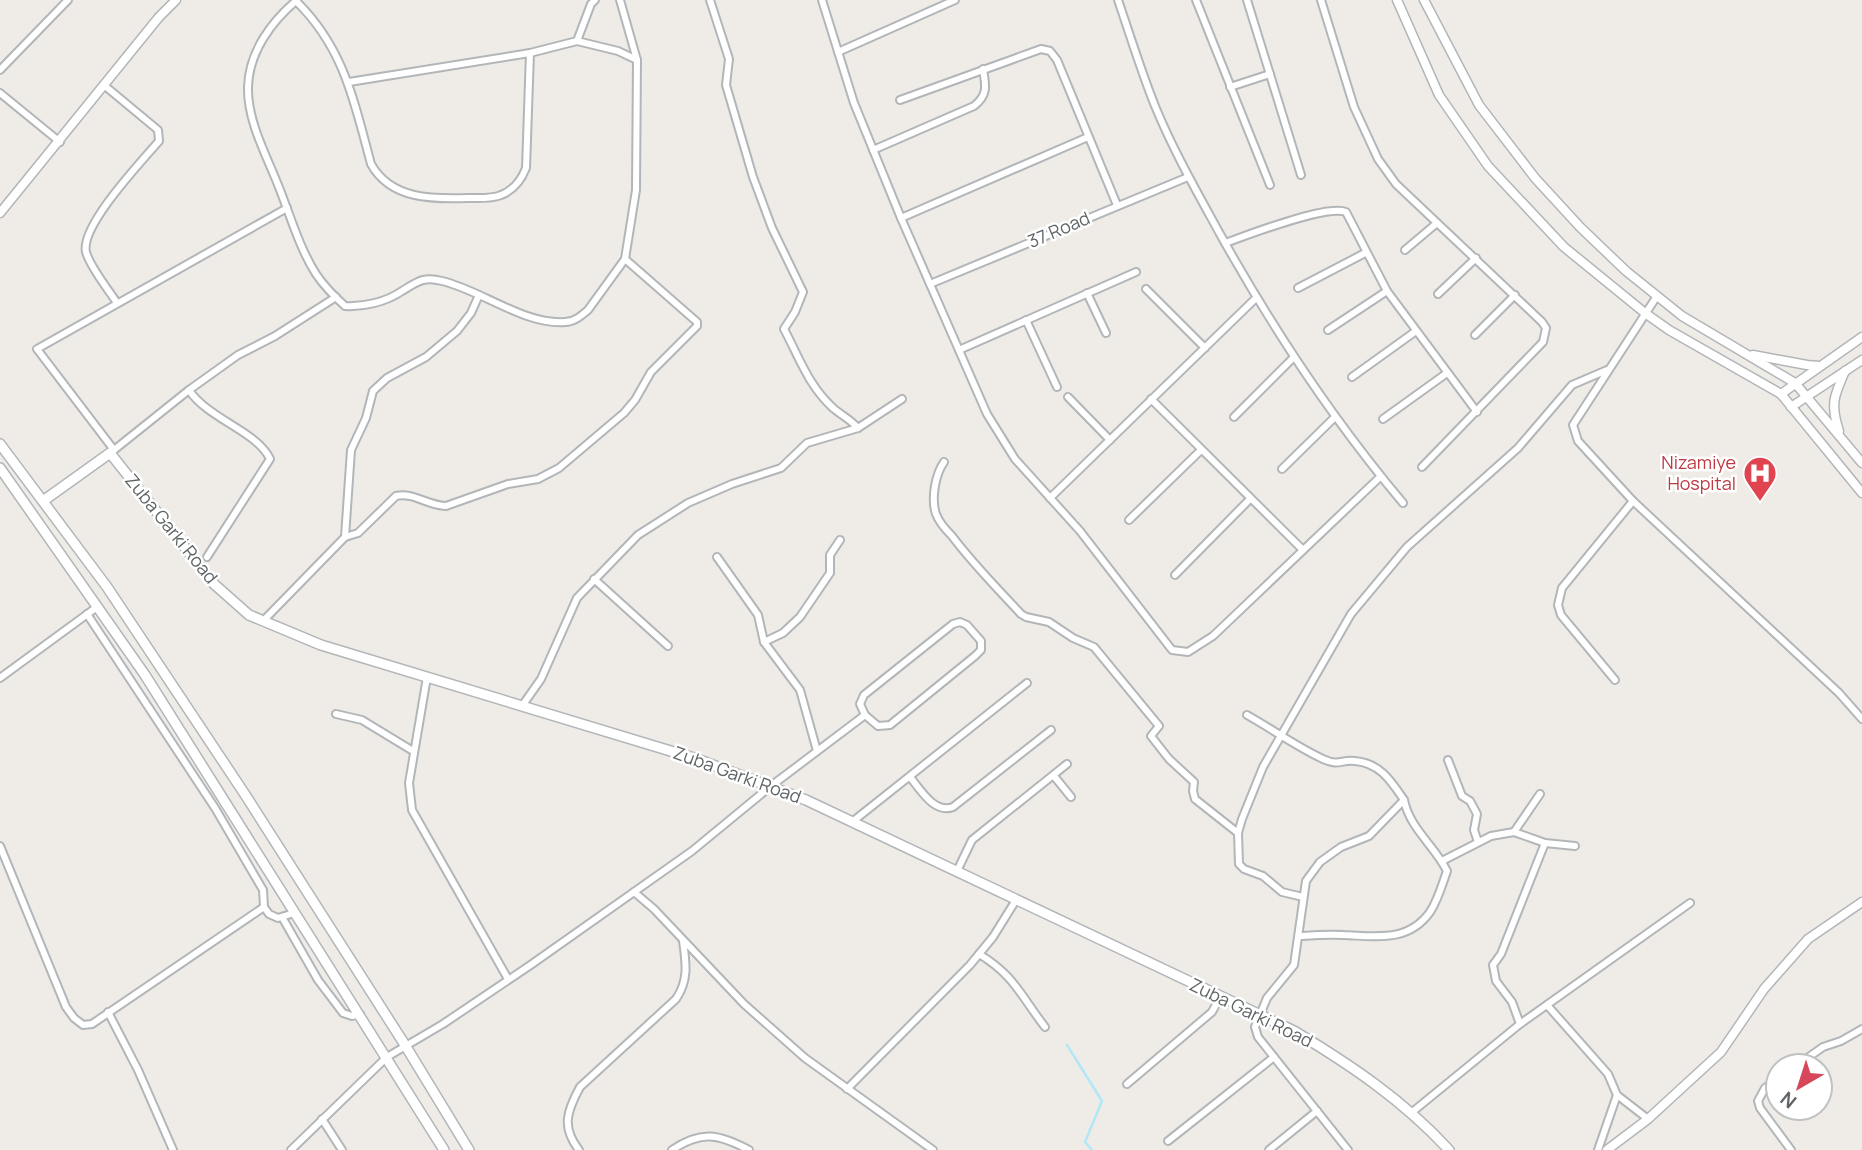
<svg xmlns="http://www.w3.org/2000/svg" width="1862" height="1150" font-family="Manrope,sans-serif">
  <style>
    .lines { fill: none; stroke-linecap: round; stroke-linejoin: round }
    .stream { stroke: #b1e7f6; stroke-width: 2.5 }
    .minor-casing { stroke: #b2b6b8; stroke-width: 10 }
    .tertiary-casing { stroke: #b2b6b8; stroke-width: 11 }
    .secondary-casing { stroke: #b2b6b8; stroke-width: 12 }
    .minor { stroke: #fff; stroke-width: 6 }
    .tertiary { stroke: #fff; stroke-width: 8 }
    .secondary { stroke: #fff; stroke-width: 9 }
    .labels { text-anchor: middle; stroke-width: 5; stroke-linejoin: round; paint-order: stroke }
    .street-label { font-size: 18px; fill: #5f6466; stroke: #fff }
    .health-label { font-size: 18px; fill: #be3a42; stroke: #fff; text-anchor: end }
  </style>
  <rect width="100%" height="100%" fill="#efece8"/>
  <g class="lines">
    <polyline class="stream" points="1067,1045 1102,1101 1085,1142 1092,1150"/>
    <defs>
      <g id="minor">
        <path d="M297,0C271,22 249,52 248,87C247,122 268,158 280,190C291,218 300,249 316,274C324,286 335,297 345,306C364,307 386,302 402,291C417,282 423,276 442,281C481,290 524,325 565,322C574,322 581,316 588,310L625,259L636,190L637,60L620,0"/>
        <polyline points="822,0 854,103 901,218 987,414 1015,459 1080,531 1172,650 1188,652 1213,636 1380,477"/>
        <path d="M1118,0C1130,35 1141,71 1155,106C1173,150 1197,192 1220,234C1273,329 1333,420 1403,503"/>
        <polyline points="1196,0 1270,185"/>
        <polyline points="1247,0 1301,175"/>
        <polyline points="1321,0 1354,107 1378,159 1396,184 1542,322 1546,328 1543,342 1422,467"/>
        <path d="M296,1C344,48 354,101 371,164C391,200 433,199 468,198C478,198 492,199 501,195C514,190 521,181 526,168L530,53"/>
        <polyline points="577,41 618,51 637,60"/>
        <polyline points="838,52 955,0"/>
        <polyline points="0,70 68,0"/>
        <polyline points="349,82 530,53 577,41 591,4 595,0"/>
        <path d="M105,86L158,130L159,141C142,161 80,226 86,252C90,267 108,289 117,303"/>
        <polyline points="1230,87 1270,74"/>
        <polyline points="0,93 60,142"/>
        <polyline points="900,100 1041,49 1050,51 1057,60 1117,205"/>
        <path d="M873,150L974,106C988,95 986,86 983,69"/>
        <polyline points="901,218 1088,137"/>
        <path d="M1225,243C1248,235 1327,204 1346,212L1387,291L1477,412"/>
        <polyline points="1405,250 1437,223"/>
        <polyline points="930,284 1188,177"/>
        <polyline points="1298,288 1365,253"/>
        <polyline points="1146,289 1205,348"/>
        <polyline points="1087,293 1106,333"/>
        <polyline points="1438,294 1476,258"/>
        <polyline points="1026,320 1057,387"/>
        <polyline points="1328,330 1387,291"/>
        <polyline points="1475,335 1515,295"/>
        <polyline points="959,350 1136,272"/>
        <polyline points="1352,377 1416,331"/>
        <path d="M189,390C208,419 257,431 270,459L207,557"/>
        <polyline points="1068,397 1110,440"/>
        <polyline points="1151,399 1303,550"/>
        <polyline points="1234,417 1294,357"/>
        <polyline points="1383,419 1447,373"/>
        <polyline points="858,428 902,399"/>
        <polyline points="114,450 189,390 238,355 275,336 336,297"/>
        <polyline points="110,453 114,450 37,349 287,208"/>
        <path d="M944,462C935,475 931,499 936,514C939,522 946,530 952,536C973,564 997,588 1021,614L1026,617L1049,622L1073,638L1094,647L1159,726L1151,736L1169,759L1194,782L1193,791L1195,799L1238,833"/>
        <polyline points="1282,469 1335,417"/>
        <polyline points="1050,498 1256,298"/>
        <polyline points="1633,501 1839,693 1862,719"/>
        <polyline points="1129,520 1201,450"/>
        <path d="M345,537L358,533L396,496C414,492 428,506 446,506L508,484L538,479L559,468L624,413L635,400L651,372L697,326V322L625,259"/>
        <polyline points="717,557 758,615 764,642 800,690 817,751"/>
        <polyline points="1175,575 1250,499"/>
        <polyline points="594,579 668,646"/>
        <polyline points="87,614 215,808 263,890 264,907"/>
        <polyline points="263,621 345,537 351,450 366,418 373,391 387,378 426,357 457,331 471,313 479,295"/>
        <polygon points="960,622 967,625 981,641 981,650 975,656 890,725 878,726 865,715 860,704 864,695 953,624"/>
        <polyline points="764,642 783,633 800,617 830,573 830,555 840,540"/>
        <polyline points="427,677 409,783 412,810 508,979"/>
        <polyline points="0,678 97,607"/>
        <polyline points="1615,680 1561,615 1558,605 1562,588 1633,501 1578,441 1573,425 1657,296"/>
        <path d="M522,706L541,679L577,598L638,535L688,503L732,484L781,468L807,443L858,428C850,419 841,415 833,408C808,385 799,357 784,329L795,312L803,292L772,228L753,177L726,85L729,59L710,0"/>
        <polyline points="336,714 362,720 413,751"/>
        <path d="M1247,715C1272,729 1297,747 1323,759C1340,767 1341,759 1355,761C1380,763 1391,781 1404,800"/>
        <polyline points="1448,760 1462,796 1470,801 1477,814 1474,830 1478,842"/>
        <polyline points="1054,776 1071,797"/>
        <path d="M910,777C920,789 934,814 953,807L1051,730"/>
        <polyline points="852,822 1027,683"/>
        <polyline points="1514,832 1540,794"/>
        <polyline points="1545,843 1575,846"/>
        <polyline points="0,846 66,1007 74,1018 83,1025 92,1024 264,907 269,914 278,918 294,913"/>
        <polyline points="1442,861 1491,836 1514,832 1545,843 1501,954 1493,965 1496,981 1512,1002 1520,1024"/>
        <polyline points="957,871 972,840 1067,764"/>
        <polyline points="634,892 654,909 744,1004 805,1058 933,1150"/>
        <polyline points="1303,897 1282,892 1263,876 1244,869 1239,864 1238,833 1242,819 1263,767 1351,614 1407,547 1518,448 1572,385 1607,370"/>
        <polyline points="282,917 318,980 343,1013 352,1016 360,1014"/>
        <path d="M1300,936C1315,935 1329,934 1344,935C1375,936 1408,943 1430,912C1438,900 1442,885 1447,871C1435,846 1410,829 1404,800L1369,836L1341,847L1320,862L1306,881L1294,965L1267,998L1255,1027L1258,1037L1348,1150"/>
        <path d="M979,954C1014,975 1021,996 1045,1027"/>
        <polyline points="1547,1005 1608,1074 1617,1095 1648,1119"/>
        <polyline points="108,1012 138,1070 173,1150"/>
        <polyline points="1796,1066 1823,1047 1841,1041 1862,1029"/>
        <polyline points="1778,1079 1765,1088 1758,1101 1760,1108 1791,1150"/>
        <polyline points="1127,1084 1212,1012 1220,997"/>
        <polyline points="847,1089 970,965 993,937 1016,900"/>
        <polyline points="1411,1113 1520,1024 1690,903"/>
        <polyline points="322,1119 342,1150"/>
        <polyline points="1168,1141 1274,1057"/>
        <polyline points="291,1150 387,1057 443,1024 532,964 692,851 771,786 865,715"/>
        <path d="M579,1150C561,1127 567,1111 580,1087L676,999C689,980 686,963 683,941"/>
        <path d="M672,1150C701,1130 719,1134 749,1150"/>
        <polyline points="1269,1150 1317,1111"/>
        <polyline points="1598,1150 1617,1095"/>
      </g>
      <g id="tertiary">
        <polyline points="1397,0 1439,95 1488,166 1564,247 1645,313 1669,330 1781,394 1862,493"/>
        <polyline points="1424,0 1479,105 1535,178 1580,227 1626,271 1682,316 1795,383 1862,463"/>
        <polyline points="0,213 159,17 176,0"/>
        <polyline points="1753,355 1807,365 1819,366"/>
        <polyline points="1781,394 1862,337"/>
        <polyline points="1791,407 1862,360"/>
        <path d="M1839,431C1830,404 1834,396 1845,371"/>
        <polyline points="1607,1150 1648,1119 1721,1052 1764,989 1808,939 1862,902"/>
      </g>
      <g id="secondary">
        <polyline points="0,444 107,587 246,796 405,1045 469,1150"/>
        <polyline points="0,468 145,675 444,1150"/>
        <path d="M43,501L110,453L214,584L249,615L321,645L697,759L806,800L1294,1031C1351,1065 1404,1101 1449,1150"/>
      </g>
    </defs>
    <use href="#minor" class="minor-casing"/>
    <use href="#tertiary" class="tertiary-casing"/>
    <use href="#secondary" class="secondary-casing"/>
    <use href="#minor" class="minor"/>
    <use href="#tertiary" class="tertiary"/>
    <use href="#secondary" class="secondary"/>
  </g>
  <defs>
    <symbol id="hospital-pin" viewBox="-11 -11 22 30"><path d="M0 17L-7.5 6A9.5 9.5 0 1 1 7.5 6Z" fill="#e0444e" stroke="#fff"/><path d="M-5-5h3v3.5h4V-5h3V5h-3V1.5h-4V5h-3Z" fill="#fff"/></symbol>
  </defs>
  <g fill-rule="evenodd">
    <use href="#hospital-pin" x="1741" y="454" width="38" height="52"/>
  </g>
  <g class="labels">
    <g class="street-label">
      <text transform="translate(1059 230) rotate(-23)" y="6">37 Road</text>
      <text transform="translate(171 529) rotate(51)" y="6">Zuba Garki Road</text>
      <text transform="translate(737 775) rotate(20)" y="6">Zuba Garki Road</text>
      <text transform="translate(1251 1013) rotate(26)" y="6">Zuba Garki Road</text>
    </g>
    <g class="health-label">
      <text x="1736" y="469">Nizamiye<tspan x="1736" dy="21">Hospital</tspan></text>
    </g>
  </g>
  <g transform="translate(1799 1087) rotate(219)"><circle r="33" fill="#ffffff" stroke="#bfc1c2" stroke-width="2"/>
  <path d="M0-5L12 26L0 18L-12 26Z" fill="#d6475b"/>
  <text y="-10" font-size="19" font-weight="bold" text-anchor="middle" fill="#5f6466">N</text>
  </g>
</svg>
